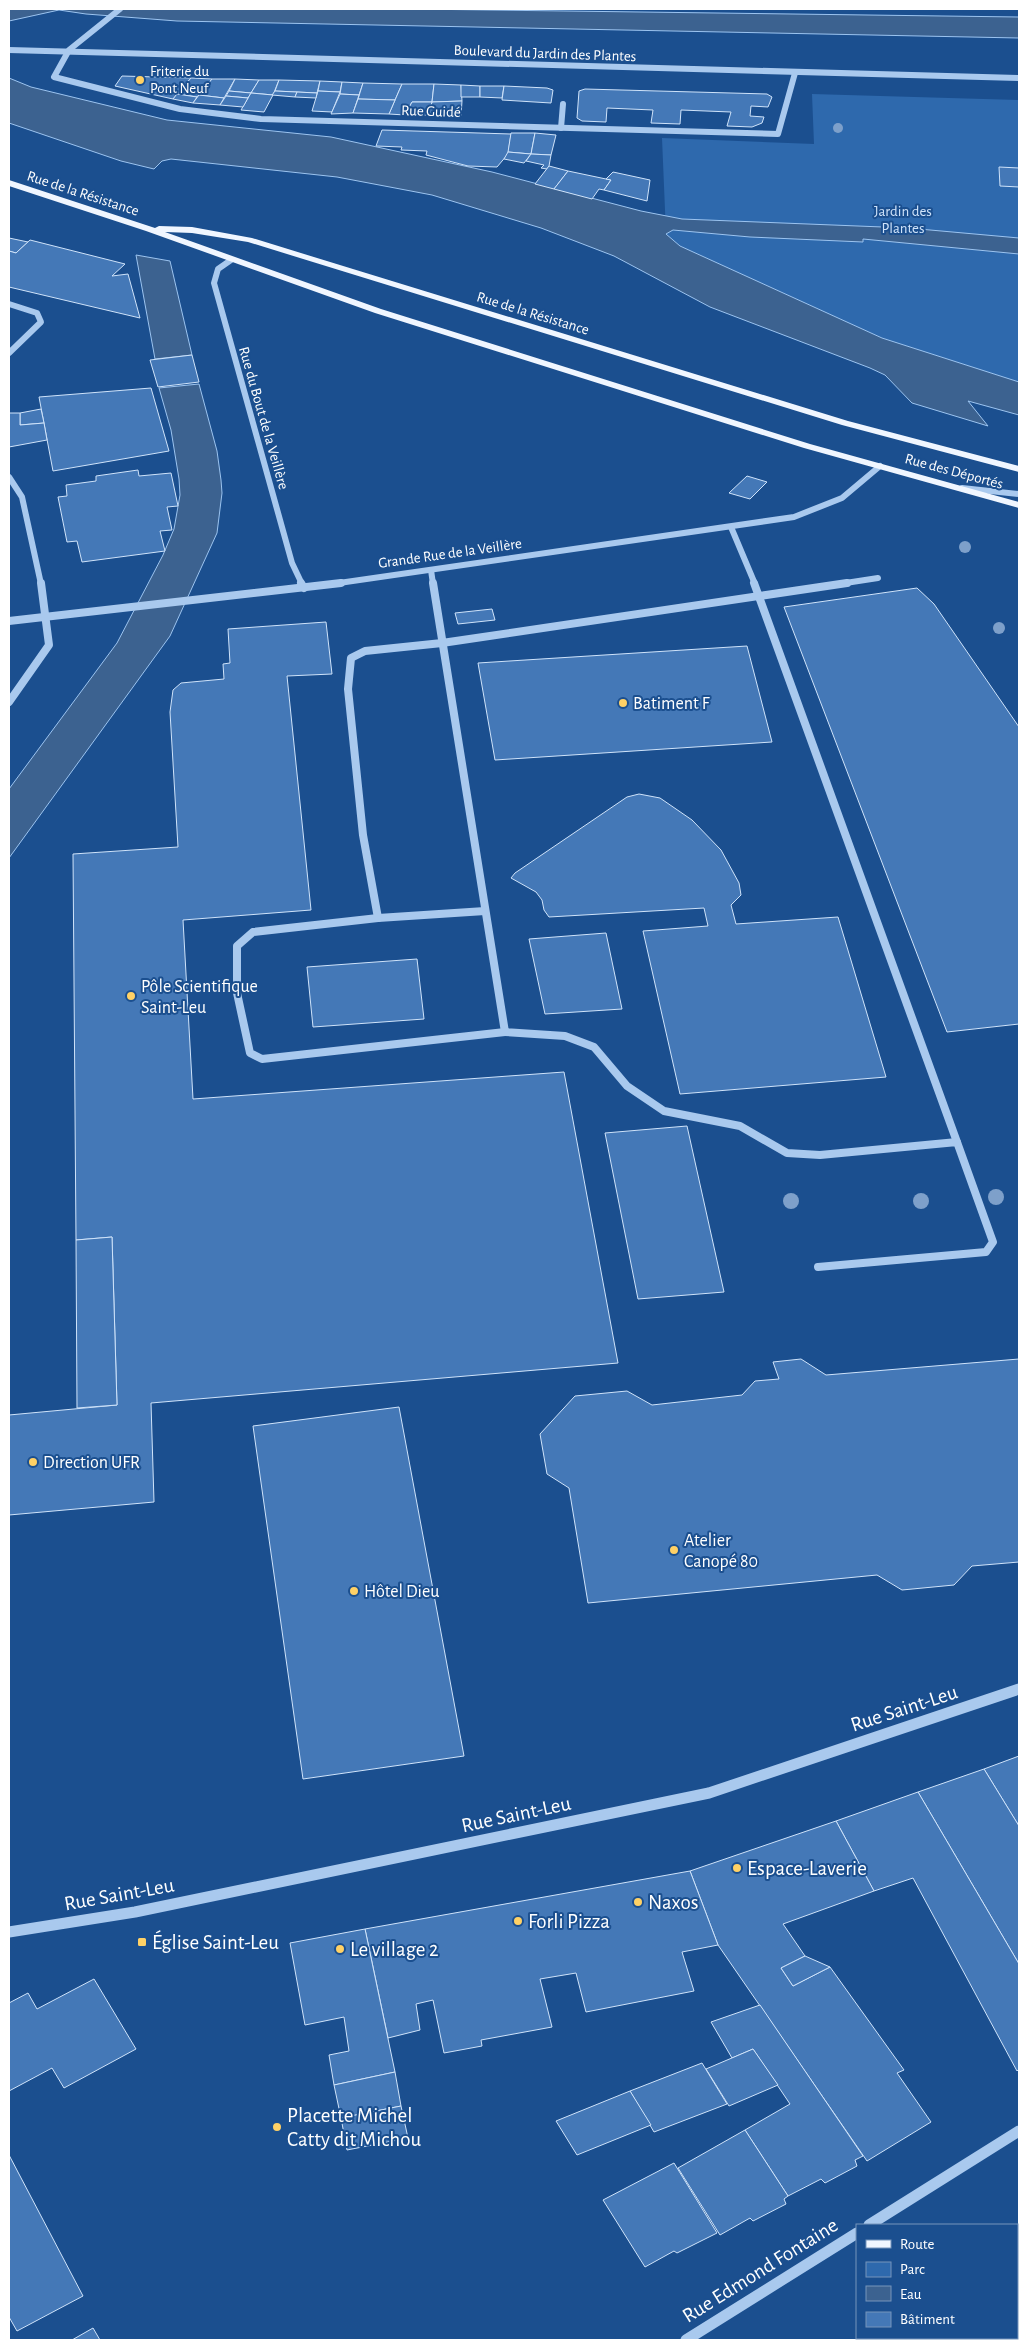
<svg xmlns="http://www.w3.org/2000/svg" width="1028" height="2349" font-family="'Alegreya Sans',sans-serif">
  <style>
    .green { fill: #2e69ad }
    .water { fill: #3c6290; stroke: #9cc4f0 }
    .building { fill: #4478b7; stroke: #cfe3fa }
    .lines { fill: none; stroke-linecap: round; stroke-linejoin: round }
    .minor-far2 { stroke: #a9c9ee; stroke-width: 6 }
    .minor-far1 { stroke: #a9c9ee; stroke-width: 8 }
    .minor { stroke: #a9c9ee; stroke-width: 11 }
    .major { fill: #f0f6ff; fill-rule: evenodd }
    .tree { fill: #7ea0ca }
    .poi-dot { fill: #ffd166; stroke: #1b4f8f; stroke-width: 2 }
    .labels { text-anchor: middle; stroke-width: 4; stroke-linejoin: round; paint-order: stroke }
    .far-street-label { font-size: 15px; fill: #fff; stroke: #1b4f8f }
    .far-poi-label { font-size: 15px; fill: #fff; stroke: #1b4f8f; text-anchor: start }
    .far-park-label { font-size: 15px; fill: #cfe3fa; stroke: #1b4f8f }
    .poi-label { font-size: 18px; fill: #fff; stroke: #1b4f8f; text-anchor: start }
    .near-street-label { font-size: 21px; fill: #fff; stroke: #1b4f8f }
    .near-poi-label { font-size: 21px; fill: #fff; stroke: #1b4f8f; text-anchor: start }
  </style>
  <rect width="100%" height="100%" fill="#1b4f8f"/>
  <polygon class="green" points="812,94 1019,100 1019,382 882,338 680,246 666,234 662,138 814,144"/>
  <g class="water">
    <polygon points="9,9 413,9 1019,17 1019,38 177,21 86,14 59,10 9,21"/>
    <polygon points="9,78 31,87 167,120 331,137 492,172 641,211 682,219 908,228 1019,238 1019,254 863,239 863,242 750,237 673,230 666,234 680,246 882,338 1019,382 1019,415 968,401 988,426 912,403 885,375 870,368 710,307 614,256 541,228 432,195 337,177 171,159 162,161 154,169 121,161 9,123"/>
    <polygon points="136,255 170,261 192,355 155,359"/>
    <polygon points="199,384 217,451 221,480 222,493 217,533 170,636 9,858 9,789 117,643 163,555 174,529 180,495 179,479 171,430 159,388"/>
    <polygon points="1019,2248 1019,2340 873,2340 877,2338 1017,2338 1017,2250"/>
  </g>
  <g class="building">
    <polygon points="122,76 191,78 173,99 115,86"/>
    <polygon points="191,78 212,79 197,97 177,94"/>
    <polygon points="212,79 235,79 224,98 199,95"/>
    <polygon points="235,79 259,80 251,93 229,91"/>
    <polygon points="259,80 279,80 273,95 251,93"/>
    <polygon points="279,80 320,81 317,93 275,91"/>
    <polygon points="320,81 342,82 340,92 318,91"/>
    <polygon points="342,82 363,83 359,95 340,94"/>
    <polygon points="363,83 402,84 395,100 358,99"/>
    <polygon points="402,84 434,84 432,102 412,102 405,115 389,114"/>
    <polygon points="434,84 461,85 462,101 432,102"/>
    <polygon points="461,85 480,86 480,97 461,97"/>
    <polygon points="480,86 504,86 502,98 480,97"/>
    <polygon points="504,86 547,88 553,90 551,103 502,100"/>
    <polygon points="585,89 767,94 772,97 768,107 751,106 750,116 764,117 762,123 752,127 727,126 731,112 681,110 680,124 651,123 653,110 607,108 606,122 582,121 577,118 579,91"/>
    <polygon points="229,91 251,93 248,98 226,96"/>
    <polygon points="275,91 297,92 295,97 272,95"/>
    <polygon points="318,91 340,92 332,112 312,111"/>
    <polygon points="297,92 317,93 316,98 295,97"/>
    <polygon points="251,93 273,95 264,112 241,110"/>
    <polygon points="177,94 197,97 193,103 173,99"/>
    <polygon points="340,94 359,95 353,113 331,114"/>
    <polygon points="199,95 224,98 220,105 193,103"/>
    <polygon points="226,96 248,98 243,107 220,105"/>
    <polygon points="358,99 395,100 389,114 353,113"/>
    <polygon points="462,101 461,116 428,115 432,102"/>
    <polygon points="412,102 432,102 428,115 405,115"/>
    <polygon points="382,130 511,134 508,154 497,167 468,166 426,155 427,151 401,150 402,147 376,146"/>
    <polygon points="511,133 535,133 531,154 508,152"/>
    <polygon points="535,133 556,135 551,155 531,154"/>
    <polygon points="508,152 531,154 524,163 504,159"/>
    <polygon points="531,154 551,155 549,166 547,169 541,168 544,165 526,161"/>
    <polygon points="549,166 568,171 554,189 535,184"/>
    <polygon points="999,167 1019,168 1019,187 1000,186"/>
    <polygon points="568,171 606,179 611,180 604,190 599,189 592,199 554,189"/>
    <polygon points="613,172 650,180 647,201 604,190 611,180 606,179"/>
    <polygon points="9,238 28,242 16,253 9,251"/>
    <polygon points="30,240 125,264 112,276 128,274 140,318 9,287 9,251 16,253"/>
    <polygon points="192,355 199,382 158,387 150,360"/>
    <polygon points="151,388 169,451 53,471 39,397"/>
    <polygon points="41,409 44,423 20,425 20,413"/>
    <polygon points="9,413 20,413 20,425 44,423 47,440 9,447"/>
    <polygon points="138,470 139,476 171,473 178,506 167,507 172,530 160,531 165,551 82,562 77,541 67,542 58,497 67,496 66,485 96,481 96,476"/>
    <polygon points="747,476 767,482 750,499 729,493"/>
    <polygon points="917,588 934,604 1019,727 1019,1024 947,1032 784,607"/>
    <polygon points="492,609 495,620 458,624 455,613"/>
    <polygon points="326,622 332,674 287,676 311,910 183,920 193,1099 564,1072 618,1363 151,1403 154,1502 9,1515 9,1415 117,1405 112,1237 76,1240 73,854 178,847 170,712 173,690 181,683 224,679 223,664 230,663 228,629"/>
    <polygon points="747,646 772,742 495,760 478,663"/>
    <polygon points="639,794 660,798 692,820 721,850 739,883 741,895 731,905 736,924 838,917 886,1077 680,1094 643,931 708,926 704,908 549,917 544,910 542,900 536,892 511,878 515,873 627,797"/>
    <polygon points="606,933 622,1009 545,1014 529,939"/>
    <polygon points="417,959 424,1019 313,1027 307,967"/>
    <polygon points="687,1126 724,1292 638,1299 605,1133"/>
    <polygon points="112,1237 117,1405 77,1408 76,1240"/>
    <polygon points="801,1359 826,1375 1019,1359 1019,1562 972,1566 954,1585 902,1590 877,1575 588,1603 569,1488 547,1474 540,1434 575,1396 627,1391 652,1405 742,1395 755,1381 779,1379 773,1362"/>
    <polygon points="399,1407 464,1756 303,1779 253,1426"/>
    <polygon points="1019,1756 1019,1826 984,1769"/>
    <polygon points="984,1769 1019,1826 1019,1964 918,1792"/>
    <polygon points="918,1792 1019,1964 1019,2069 1017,2071 913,1878 874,1891 836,1821"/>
    <polygon points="836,1821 874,1891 783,1924 805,1956 781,1968 793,1986 830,1967 904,2070 897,2073 931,2122 867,2161 718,1945 690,1871"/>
    <polygon points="690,1871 718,1945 682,1952 694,1991 586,2012 576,1973 540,1979 552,2027 481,2040 482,2046 444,2053 433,2000 416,2004 420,2030 388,2038 365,1929"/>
    <polygon points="365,1929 395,2072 334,2085 329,2055 349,2051 344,2017 305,2025 290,1943"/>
    <polygon points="805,1956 830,1967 793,1986 781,1968"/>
    <polygon points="94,1979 136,2049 64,2088 52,2068 9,2091 9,2003 28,1993 37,2009"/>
    <polygon points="760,2005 863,2156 855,2160 857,2166 825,2183 821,2179 788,2196 745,2130 790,2104 753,2049 732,2058 711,2022"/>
    <polygon points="753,2049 778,2085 729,2106 706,2069"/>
    <polygon points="702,2063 727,2104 654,2132 630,2091"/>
    <polygon points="395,2072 401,2106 341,2118 334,2085"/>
    <polygon points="630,2091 651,2125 577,2155 556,2121"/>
    <polygon points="401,2106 408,2138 347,2150 341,2118"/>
    <polygon points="745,2130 788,2196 784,2199 786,2204 753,2221 750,2218 720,2235 678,2168"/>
    <polygon points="9,2155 83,2296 17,2331 9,2317"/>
    <polygon points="674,2163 717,2233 677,2253 674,2251 645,2267 603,2200"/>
    <polygon points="93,2328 100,2340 72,2340"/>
  </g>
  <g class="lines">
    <g class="minor-far2">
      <polyline points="120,9 69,50 54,77 180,109 261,119 778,134 795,73"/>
      <polyline points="9,50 1019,78"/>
      <polyline points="561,128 563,104"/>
      <polyline points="231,260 218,269 214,283 292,563 302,584"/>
      <polyline points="9,304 37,313 41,322 9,353"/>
      <polyline points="9,477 22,497 41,584"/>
      <polyline points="962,488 1019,494"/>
      <polyline points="731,527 755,584"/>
      <polyline points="431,570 433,584"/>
      <polyline points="332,584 794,517 842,498 880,466"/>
      <polyline points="839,584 878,578"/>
    </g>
    <g class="minor-far1">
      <polyline points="301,583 304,588"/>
      <polyline points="433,583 505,1032 565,1036 594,1047 627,1086 664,1111 740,1126 787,1153 820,1155 957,1142 993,1242 986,1252 818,1267"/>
      <polyline points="754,583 957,1142"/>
      <polyline points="9,621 341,583"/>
      <polyline points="9,702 49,645 41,583"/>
      <polyline points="485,911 378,918 253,932 237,946 237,993 250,1053 262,1059 505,1032"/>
      <polyline points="378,918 363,835 348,689 351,658 365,651 442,643 847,583"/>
    </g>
    <g class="minor">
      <polyline points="9,1932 135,1912 709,1793 1019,1689"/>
      <polyline points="869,2225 1019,2131"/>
      <polyline points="686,2340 857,2233"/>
    </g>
    <polygon class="major" points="9,180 155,228 159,226 192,227 252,238 848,421 1019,466 1019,472 842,425 248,242 192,233 165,232 381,309 810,444 1019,502 1019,508 804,448 375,313 146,231 9,186"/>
  </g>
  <g class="tree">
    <circle cx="838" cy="128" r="5"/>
    <circle cx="965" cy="547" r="6"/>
    <circle cx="999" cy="628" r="6"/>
    <circle cx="996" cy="1197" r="8"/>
    <circle cx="791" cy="1201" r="8"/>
    <circle cx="921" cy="1201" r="8"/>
  </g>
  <g class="poi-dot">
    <circle cx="140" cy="80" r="5"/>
    <circle cx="623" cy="703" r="5"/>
    <circle cx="131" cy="996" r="5"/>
    <circle cx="33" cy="1462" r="5"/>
    <circle cx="674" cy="1550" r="5"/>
    <circle cx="354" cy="1591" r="5"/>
    <circle cx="737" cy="1868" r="5"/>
    <circle cx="638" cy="1902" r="5"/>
    <circle cx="518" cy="1921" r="5"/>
    <rect x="137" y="1937" width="10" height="10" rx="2.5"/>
    <circle cx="340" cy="1949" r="5"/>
    <circle cx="277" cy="2127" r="5"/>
  </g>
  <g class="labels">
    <g class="far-street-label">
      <text transform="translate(545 53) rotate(2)" y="5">Boulevard du Jardin des Plantes</text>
      <text transform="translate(431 111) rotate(2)" y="5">Rue Guidé</text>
      <text transform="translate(83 193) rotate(18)" y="5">Rue de la Résistance</text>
      <text transform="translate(533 313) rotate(17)" y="5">Rue de la Résistance</text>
      <text transform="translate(264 418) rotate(74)" y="5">Rue du Bout de la Veillère</text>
      <text transform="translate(954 471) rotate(15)" y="5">Rue des Déportés</text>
      <text transform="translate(450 553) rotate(-8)" y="5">Grande Rue de la Veillère</text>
    </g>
    <g class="far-poi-label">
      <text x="150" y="76">Friterie du<tspan x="150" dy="17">Pont Neuf</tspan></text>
    </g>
    <g class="far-park-label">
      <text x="903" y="216">Jardin des<tspan x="903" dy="17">Plantes</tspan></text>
    </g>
    <g class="poi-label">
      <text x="633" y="709">Batiment F</text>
      <text x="141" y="992">Pôle Scientifique<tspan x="141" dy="21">Saint-Leu</tspan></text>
      <text x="43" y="1468">Direction UFR</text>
      <text x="684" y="1546">Atelier<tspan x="684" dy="21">Canopé 80</tspan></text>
      <text x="364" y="1597">Hôtel Dieu</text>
    </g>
    <g class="near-street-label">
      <text transform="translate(904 1708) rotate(-18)" y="7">Rue Saint-Leu</text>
      <text transform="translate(516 1814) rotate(-12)" y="7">Rue Saint-Leu</text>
      <text transform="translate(119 1894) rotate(-10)" y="7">Rue Saint-Leu</text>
      <text transform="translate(760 2270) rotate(-32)" y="7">Rue Edmond Fontaine</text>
    </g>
    <g class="near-poi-label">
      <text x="747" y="1875">Espace-Laverie</text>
      <text x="648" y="1909">Naxos</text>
      <text x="528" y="1928">Forli Pizza</text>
      <text x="152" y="1949">Église Saint-Leu</text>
      <text x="350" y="1956">Le village 2</text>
      <text x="287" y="2122">Placette Michel<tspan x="287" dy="24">Catty dit Michou</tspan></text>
    </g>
  </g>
  <rect width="1028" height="2349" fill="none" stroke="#ffffff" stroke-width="20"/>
  <rect x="856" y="2224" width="162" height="115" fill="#1b4f8f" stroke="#7695bc"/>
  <rect x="866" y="2240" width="25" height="8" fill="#f0f6ff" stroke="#7695bc"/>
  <text x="900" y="2249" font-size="15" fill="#ffffff">Route</text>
  <rect x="866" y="2262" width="25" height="15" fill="#2e69ad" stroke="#7695bc"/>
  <text x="900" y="2274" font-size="15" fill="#ffffff">Parc</text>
  <rect x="866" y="2286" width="25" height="15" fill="#3c6290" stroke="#7695bc"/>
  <text x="900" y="2299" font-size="15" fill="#ffffff">Eau</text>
  <rect x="866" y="2312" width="25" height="15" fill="#4478b7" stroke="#7695bc"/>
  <text x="900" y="2324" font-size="15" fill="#ffffff">Bâtiment</text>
</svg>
